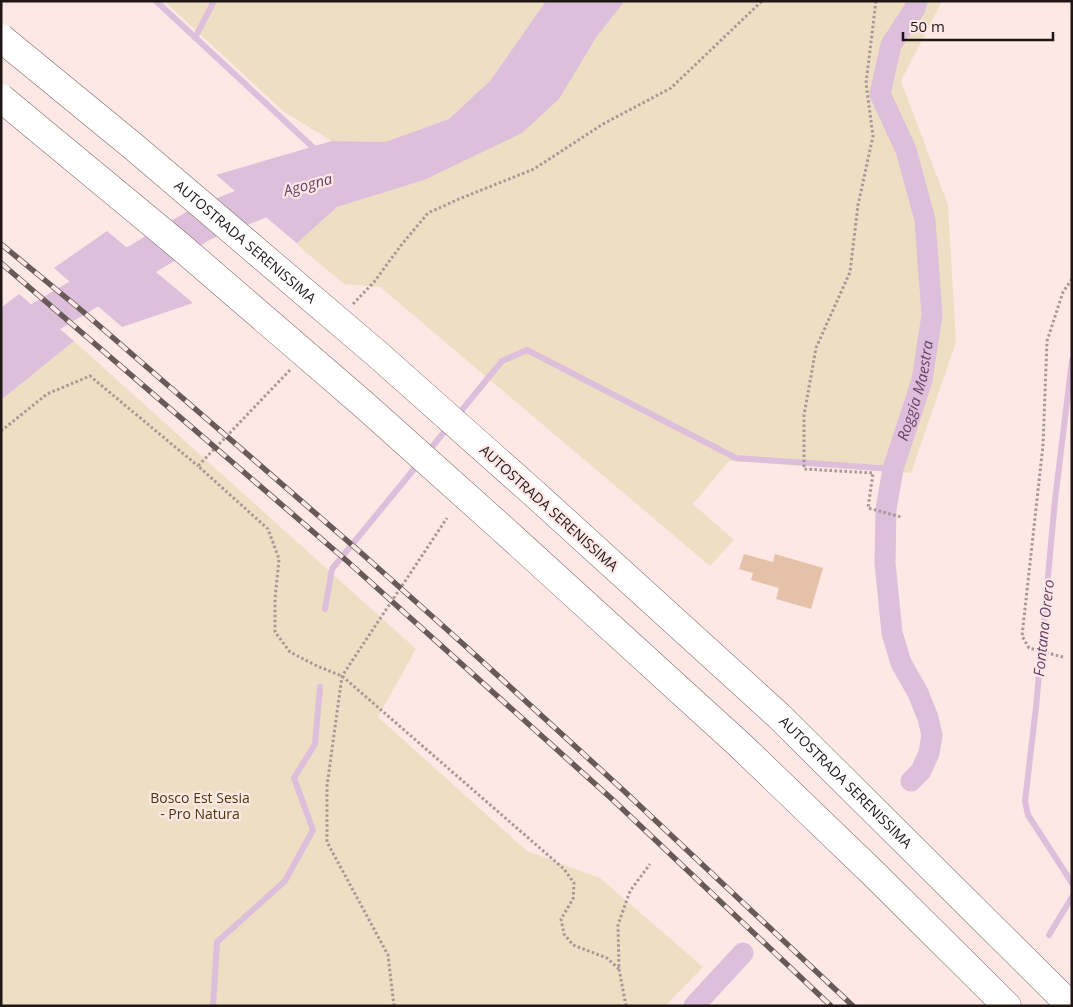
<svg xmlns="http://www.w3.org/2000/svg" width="1073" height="1007" font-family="'Open Sans',sans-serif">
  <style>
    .green { fill: #eedfc4 }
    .water { fill: #ddbedb }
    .pier { fill: #fee8e6 }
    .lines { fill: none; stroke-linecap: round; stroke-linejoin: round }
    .stream { stroke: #ddbedb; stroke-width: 6 }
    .canal { stroke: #ddbedb; stroke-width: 21 }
    .river { stroke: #ddbedb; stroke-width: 36 }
    .building { fill: #e5c1aa }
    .highway-casing { stroke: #816966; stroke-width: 29 }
    .path { stroke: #a89796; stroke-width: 3; stroke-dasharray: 2.5 2.5; stroke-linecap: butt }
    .highway { stroke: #fff; stroke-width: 28 }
    .rail-casing { stroke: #675a58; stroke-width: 5.5 }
    .rail { stroke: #fee8e6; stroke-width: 4; stroke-dasharray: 11; stroke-linecap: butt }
    .highway-bridge-casing { stroke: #816966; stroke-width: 29; stroke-linecap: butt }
    .highway-bridge { stroke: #fff; stroke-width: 28 }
    .labels { text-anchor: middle; stroke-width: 4.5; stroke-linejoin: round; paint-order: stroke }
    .street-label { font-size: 14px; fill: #1f1615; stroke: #fee8e6 }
    .park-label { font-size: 14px; fill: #4b3608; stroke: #fee8e6 }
    .water-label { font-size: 15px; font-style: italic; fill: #673e66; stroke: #fee8e6 }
  </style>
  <rect width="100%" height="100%" fill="#fee8e6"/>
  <g class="green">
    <polygon points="164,1 546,1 490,81 449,119 385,142 332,141 284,112"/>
    <polygon points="625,1 942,1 901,81 948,205 956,342 911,473 729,461 693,504 734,540 710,566 380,287 344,284 296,244 337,207 424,180 597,36"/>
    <polygon points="74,341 416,649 378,717 527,851 600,878 703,967 665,1006 1,1006 1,400"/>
  </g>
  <g class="water">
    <polygon points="546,1 625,1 597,36 559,99 522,133 424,180 337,207 296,244 216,175 332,141 385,142 449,119 490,81"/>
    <polygon points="107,231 193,303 122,327 54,268"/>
    <polygon points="19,294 74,341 1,400 1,308"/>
  </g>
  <g class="pier">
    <polygon points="214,174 216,175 299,245 295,246 215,177"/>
    <polygon points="105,229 108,229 195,301 195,304"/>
  </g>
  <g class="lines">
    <g class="stream">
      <polyline points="156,1 318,152"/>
      <polyline points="195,38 214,1"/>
      <polyline points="1072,360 1055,500 1036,707 1025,801 1028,815 1072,883"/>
      <polyline points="457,416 502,361 527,350 736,458 893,469"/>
      <polyline points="427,453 449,426"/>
      <polyline points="325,609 332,569 419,463"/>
      <polyline points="1049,935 1072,897"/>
      <polyline points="213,1006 217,942 285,881 313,830 294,778 315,744 320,687"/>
    </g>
    <g class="canal">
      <path id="s1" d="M911,781L921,771L929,753L932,735L928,718L918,693L901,663L892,633L885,563L886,509L893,469L922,380L932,315L925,220L906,150L880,94L891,45L915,8L917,1"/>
      <polyline points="694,1006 743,953"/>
    </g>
    <polyline class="river" points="1,350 30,326 203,223 282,192 298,188"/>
  </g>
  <polygon class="building" points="744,554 773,562 775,554 823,568 811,609 776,599 779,588 751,580 753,573 739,569"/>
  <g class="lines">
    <defs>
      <g id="highway">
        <path id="s2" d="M537,496L779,716L1071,1006"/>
        <polyline points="505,531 741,746 874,874 1007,1006"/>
      </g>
    </defs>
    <use href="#highway" class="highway-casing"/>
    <g class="path">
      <polyline points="876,1 866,83 873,136 858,205 850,272 816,348 804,415 804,469 873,473 868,508 901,517"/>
      <polyline points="353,304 374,282 402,244 428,213 459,199 534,169 603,124 671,88 762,1"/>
      <polyline points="290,370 198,466 268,529 279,559 275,599 275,632 290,652 317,666 342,676 564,869 574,883 573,899 561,919 564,934 573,945 607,958 619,969"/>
      <polyline points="1,431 47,394 90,376 198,466"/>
      <polyline points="1063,657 1029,648 1022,636 1043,445 1047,341 1063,292 1072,279"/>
      <polyline points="394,1006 388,955 327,842 327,786 342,676 447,518"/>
      <polyline points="626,1006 619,969 618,925 630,891 650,864"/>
    </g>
    <use href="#highway" class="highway"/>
    <defs>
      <g id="rail">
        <polyline points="1,244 81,310 359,551 462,643 623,790 853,1006"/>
        <polyline points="1,263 347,561 613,800 831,1006"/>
      </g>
    </defs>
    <use href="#rail" class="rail-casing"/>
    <use href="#rail" class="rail"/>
    <defs>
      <g id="highway-bridge">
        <path id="s3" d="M1,38L134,147L376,353L537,496"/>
        <polyline points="1,98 181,247 362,403 505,531"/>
      </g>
    </defs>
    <use href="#highway-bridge" class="highway-bridge-casing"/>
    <use href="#highway-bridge" class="highway-bridge"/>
  </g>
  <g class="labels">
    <g class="street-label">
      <text dy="5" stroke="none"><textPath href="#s3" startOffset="318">AUTOSTRADA SERENISSIMA</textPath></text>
      <text transform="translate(549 508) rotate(42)" y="5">AUTOSTRADA SERENISSIMA</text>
      <text dy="5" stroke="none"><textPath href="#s2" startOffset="421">AUTOSTRADA SERENISSIMA</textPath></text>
    </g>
    <g class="park-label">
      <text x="200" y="803">Bosco Est Sesia<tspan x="200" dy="16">- Pro Natura</tspan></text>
    </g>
    <g class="water-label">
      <text transform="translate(308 185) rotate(-15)" y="5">Agogna</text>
      <text dy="5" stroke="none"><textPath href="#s1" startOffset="409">Roggia Maestra</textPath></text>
      <text transform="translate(1044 628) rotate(-84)" y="5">Fontana Orero</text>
    </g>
  </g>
  <rect width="1073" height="1007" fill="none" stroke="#1f1615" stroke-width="5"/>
  <path d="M903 32v8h150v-8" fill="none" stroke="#1f1615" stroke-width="2.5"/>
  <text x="910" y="32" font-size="15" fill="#1f1615" stroke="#fee8e6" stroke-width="4" paint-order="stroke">50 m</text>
</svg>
